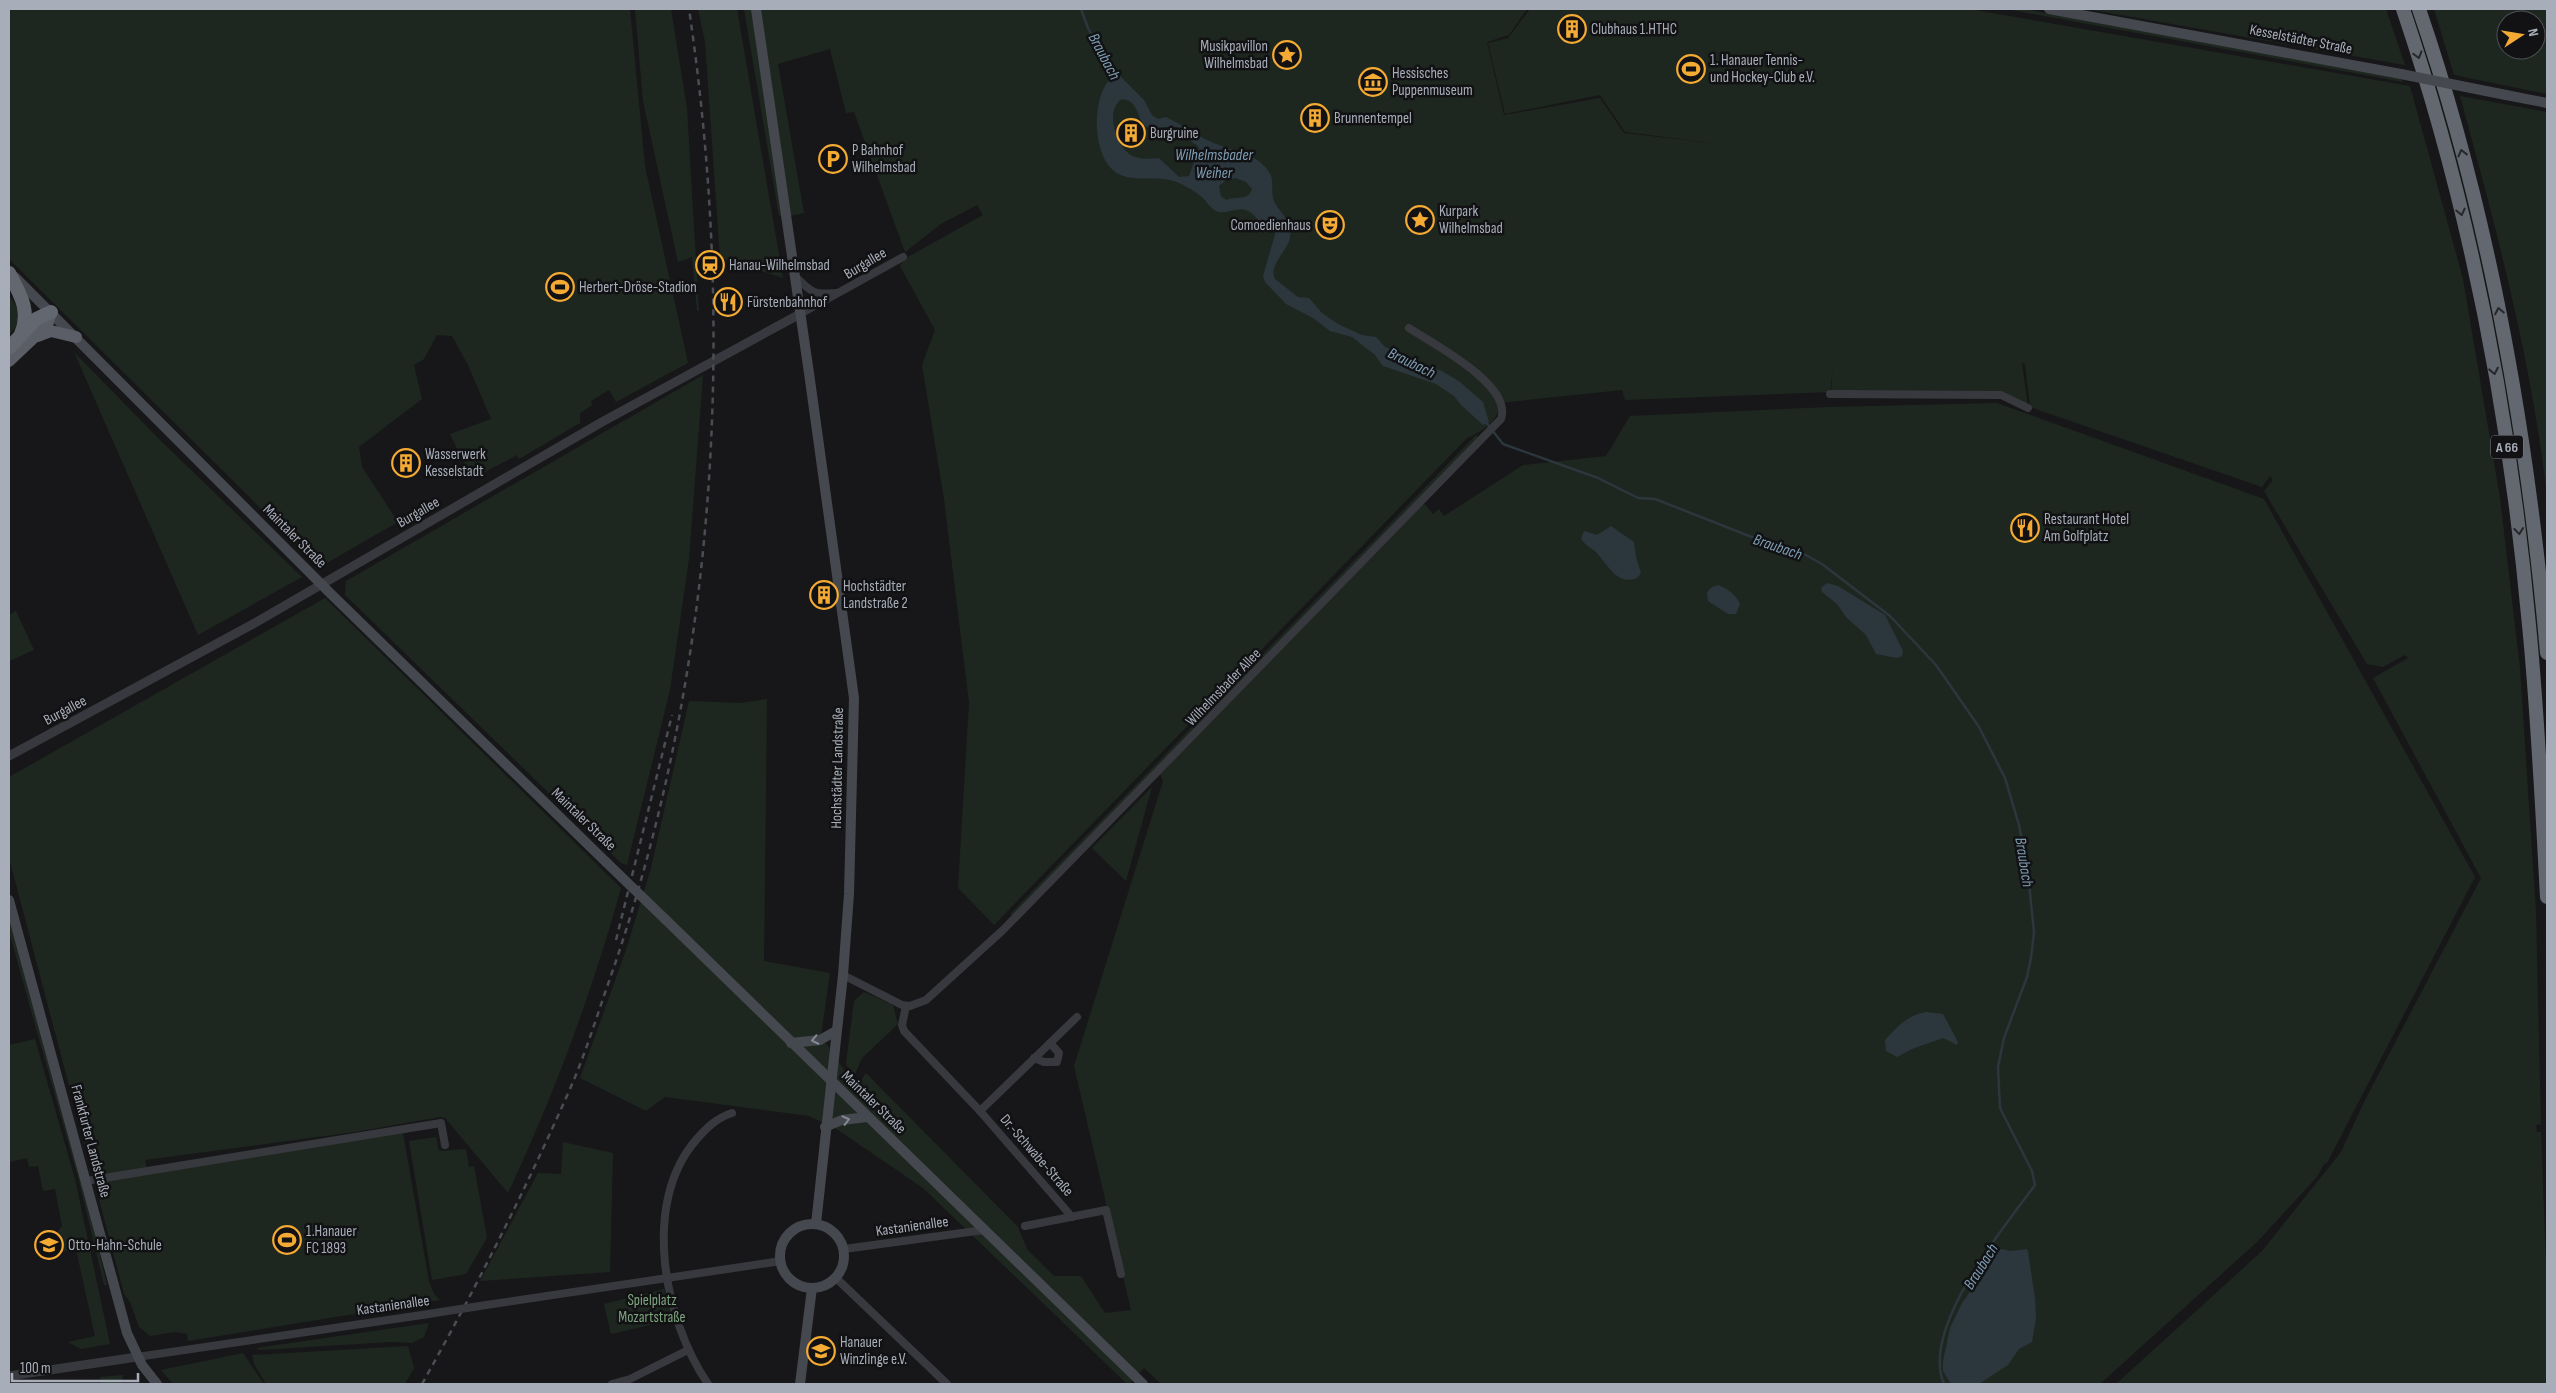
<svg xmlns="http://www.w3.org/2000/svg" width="2556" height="1393" font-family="'Sofia Sans Condensed',sans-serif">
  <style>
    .green { fill: #1e271f; fill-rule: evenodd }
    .water { fill: #2c363d; fill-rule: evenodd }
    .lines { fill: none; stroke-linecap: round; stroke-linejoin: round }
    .stream { stroke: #2c363d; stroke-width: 2.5 }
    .minor { stroke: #38393e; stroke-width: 8 }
    .tertiary { stroke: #38393e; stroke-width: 9 }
    .secondary { stroke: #45484e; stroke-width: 10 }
    .trunk { stroke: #5b5e66; stroke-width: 12 }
    .motorway { stroke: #63676f; stroke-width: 14 }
    .rail { stroke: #4a4d53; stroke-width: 2.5; stroke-dasharray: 6 5; stroke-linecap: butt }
    .minor-bridge { stroke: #38393e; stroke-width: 8 }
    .secondary-bridge { stroke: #45484e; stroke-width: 10 }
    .oneway { stroke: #26272b }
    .oneway2 { stroke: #858a94 }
    .labels { text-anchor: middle; stroke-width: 5; stroke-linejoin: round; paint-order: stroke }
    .shield { fill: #121214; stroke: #7b7f88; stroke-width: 1 }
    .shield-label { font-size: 14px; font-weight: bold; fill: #a8aeb9 }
    .poi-label { font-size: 15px; fill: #a8aeb9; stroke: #121214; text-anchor: start }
    .street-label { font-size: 15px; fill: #a8aeb9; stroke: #121214 }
    .park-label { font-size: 15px; fill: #7fa480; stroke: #121214 }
    .water-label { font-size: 16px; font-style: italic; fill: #7f9eb4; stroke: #121214 }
  </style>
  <rect width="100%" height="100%" fill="#171719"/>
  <g class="green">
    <polygon points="9,9 630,9 645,166 688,363 616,402 609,390 591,401 592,405 580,413 580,423 519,459 517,455 472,479 450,434 491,419 468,365 452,336 437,335 424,359 414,365 422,399 359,447 362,467 398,522 320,567 9,259"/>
    <polygon points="635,9 671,9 687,108 699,311 697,311 692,257 678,262 643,101"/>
    <polygon points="698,9 737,9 783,278 720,258 705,42"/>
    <polygon points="744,9 753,9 783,215 779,216"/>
    <path d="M760,9H1527L1509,35L1487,42L1504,115L1600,98L1624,133L1720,144L1625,132L1600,95L1505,114L1488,43L1508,38L1530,9H1969L2410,86L2463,279L2500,498L2520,668L2536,912L2541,1124L2536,1125L2537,1132H2541L2547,1291V1384H2116L2262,1251L2341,1152L2363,1104L2481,878L2373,678L2408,658L2405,655L2383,667L2367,664L2264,491L2273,480L2270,476L2262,487L2030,407L2025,364L2022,363L2028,406L2001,394L1831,392L1833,369L1830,392L1625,400L1622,390L1499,403C1500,421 1482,431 1467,438L994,925L958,888L969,703L944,499L922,365L935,330L900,266L906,258L983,215L977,205L941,224L905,252L854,112L846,113L830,49L778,64L804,213L790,216Z"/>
    <polygon points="2006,9 2024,9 2402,79 2403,82"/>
    <polygon points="2087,9 2386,9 2405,65 2399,64"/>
    <path d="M2434,9H2547V94L2454,75ZM2506,20H2536V50H2506Z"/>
    <path d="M2460,96L2547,112V497C2532,361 2496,228 2460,96Z"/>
    <path d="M9,296C22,312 23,320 9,335Z"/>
    <polygon points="74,352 162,442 302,577 198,635"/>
    <polygon points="703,375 689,559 670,690 627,865 621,863 345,595 346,581"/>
    <polygon points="1997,403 2264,499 2475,877 2327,1163 2324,1164 2317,1177 2257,1242 2100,1384 1161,1384 1144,1368 1130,1384 1127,1384 923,1188 838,1130 809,1116 665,1097 646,1111 580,1078 626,950 651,868 689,701 740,703 767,699 764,961 830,973 821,1036 856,1087 866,1073 1018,1227 1027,1249 1054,1276 1081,1276 1105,1313 1131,1310 1074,1066 1163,781 1160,774 1419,507 1425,504 1433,514 1439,509 1444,516 1523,465 1606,456 1630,416 1829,407"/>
    <polygon points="1476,435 1478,437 1013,916 1010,914"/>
    <path d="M325,598L621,888C592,993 554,1095 508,1193L445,1118L440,1117L355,1132L145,1160L147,1169L403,1133L429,1281L434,1294L440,1300L188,1341L187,1334L175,1332L150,1336L139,1327L130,1302L124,1294L9,858V777Z"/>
    <polygon points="16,611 34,650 9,661 9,615"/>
    <polygon points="1152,787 1126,881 1092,848"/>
    <polygon points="9,917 83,1182 107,1285 104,1285 79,1181 9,932"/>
    <polygon points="864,992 893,1005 898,1024 862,1058 853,1079 846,1064 854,1001"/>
    <polygon points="35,1039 75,1179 110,1344 81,1349 68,1342 95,1336 76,1249 39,1256 62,1226 55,1189 43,1191 38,1166 29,1167 27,1158 9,1162 9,1045"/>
    <polygon points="436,1137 439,1151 466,1149 469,1167 474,1166 487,1238 466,1274 432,1280 409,1141"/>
    <polygon points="563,1142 613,1153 610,1272 480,1281 538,1173 561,1174"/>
    <polygon points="664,1289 672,1320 611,1334 604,1304"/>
    <polygon points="429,1323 424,1337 412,1343 391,1342 260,1350 256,1348"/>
    <polygon points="408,1346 414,1368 405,1384 266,1384 254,1364 252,1355"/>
    <polygon points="243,1353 264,1384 173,1384 161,1370"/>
    <polygon points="123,1375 122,1384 101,1384 100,1377"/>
  </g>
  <g class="water">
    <path d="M1111,67L1144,100L1152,115L1158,119L1166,117C1183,125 1198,137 1216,144C1234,151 1258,154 1269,172C1275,180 1270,192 1274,201C1281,215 1293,221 1290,238C1287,252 1268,265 1275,279L1298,297L1309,298L1322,313L1338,324L1362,335L1376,337L1385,347L1442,371L1460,382L1483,402L1489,422L1483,425L1461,405L1454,396L1436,384L1383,366L1375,355L1352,337L1330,331L1313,318L1286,304L1265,282L1263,276L1276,231C1274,230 1271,230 1269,229C1260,225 1255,213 1246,210C1236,207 1225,215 1216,211C1210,208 1207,202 1203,198C1195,191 1180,182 1170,180C1152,176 1129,183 1114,171C1092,154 1091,95 1112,77L1107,68ZM1122,99C1139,100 1136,119 1147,127C1155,133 1165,125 1174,127C1182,128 1185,140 1197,145L1199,148L1189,176L1179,177L1159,158C1149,159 1136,160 1128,153C1115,143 1105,109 1122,99ZM1236,178L1246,182L1252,189C1249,201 1235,196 1226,200L1221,196L1219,186L1226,180Z"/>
    <path d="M1611,526L1634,542L1636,557L1641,573L1637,578C1617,586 1608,565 1596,552C1591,548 1584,544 1581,539L1584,531L1597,535Z"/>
    <polygon points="1827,583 1838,586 1885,615 1903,651 1902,656 1897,658 1876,654 1866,635 1846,617 1837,604 1822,592 1821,588"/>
    <path d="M1718,585C1727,588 1736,595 1740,604L1736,614H1728L1708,601L1707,592L1712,587Z"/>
    <path d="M1926,1012L1943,1014L1958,1042L1957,1045L1943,1038L1912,1049L1897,1057L1886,1051L1885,1040C1898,1026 1908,1015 1926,1012Z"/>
    <polygon points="2002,1249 2010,1251 2027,1249 2028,1252 2035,1298 2036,1319 2032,1342 2019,1349 2008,1365 1979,1384 1951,1384 1943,1371 1943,1361 1950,1328 1962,1303 1992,1260 1995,1251"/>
  </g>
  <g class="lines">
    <g class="stream">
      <polyline points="1081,9 1088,28 1110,71"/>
      <path d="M1485,421L1503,444L1598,478L1638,498L1655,499L1762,541L1793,548L1822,564L1890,616L1936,665L1979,727L2005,778L2019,825L2028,873L2034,932L2031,958L2027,977L2004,1038L1998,1067L2000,1108L2032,1171L2035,1185C2003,1229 1920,1329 1944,1384"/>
    </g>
    <g class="minor">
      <path d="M794,275C811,292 812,295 837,293"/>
      <polyline points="800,314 903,257"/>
      <polyline points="1830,394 2001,395 2028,408"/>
      <path d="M843,975L902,1005L910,1006L926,1000L1003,930L1501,419C1513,385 1433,344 1409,328"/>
      <polyline points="906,1006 902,1025 904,1031 980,1111 1072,1217"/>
      <polyline points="1034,1058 1044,1062 1057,1062 1059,1053 1050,1043"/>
      <polyline points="980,1111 1077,1017"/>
      <polyline points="86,1181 441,1123 445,1145"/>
      <polyline points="1025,1226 1106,1210 1121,1274"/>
      <polyline points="844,1249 984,1230"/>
      <polyline points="836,1278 947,1384"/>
      <polyline points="486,1305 781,1261"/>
      <polyline points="137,1357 422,1315"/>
      <polyline points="612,1384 630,1379 688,1350"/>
      <path d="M708,1384C664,1320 641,1203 696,1140C707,1127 717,1118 732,1113"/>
    </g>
    <g class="tertiary">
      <polyline points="9,756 253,624 602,422 800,314"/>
      <polyline points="9,1376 137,1357"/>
    </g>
    <g class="secondary">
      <polyline points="756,9 809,373 854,698 849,894 843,975 816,1224"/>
      <polyline points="2049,9 2401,74"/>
      <polyline points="2506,95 2547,103"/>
      <polyline points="15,277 330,593 607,863"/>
      <polyline points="9,900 127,1333 142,1365 157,1384"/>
      <polyline points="665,919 1143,1384"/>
      <polyline points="791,1043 820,1040 836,1031"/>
      <polyline points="825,1127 842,1120 867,1117"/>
      <circle cx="812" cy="1256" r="32"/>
      <polyline points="800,1384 812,1288"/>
    </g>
    <g class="trunk">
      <polyline points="38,336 51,331 76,337"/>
      <polyline points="9,361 47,325 51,312"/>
    </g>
    <g class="motorway">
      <path d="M2403,9C2470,207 2510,417 2529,625C2538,716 2542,806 2547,897"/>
      <path d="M2419,9C2490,216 2528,435 2547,653"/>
      <path d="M9,273C20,294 31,311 21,334"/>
      <polyline points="9,348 36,319 51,312"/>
    </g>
    <g class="rail">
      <polyline points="616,940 672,715"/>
      <path d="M422,1384C477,1286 528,1185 573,1082C586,1051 596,1019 607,987C717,676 737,334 689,9"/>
    </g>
    <polyline class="minor-bridge" points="422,1315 486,1305"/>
    <g class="secondary-bridge">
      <polyline points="2401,74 2506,95"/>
      <polyline points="607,863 665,919"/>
    </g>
  </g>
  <defs><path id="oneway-chevron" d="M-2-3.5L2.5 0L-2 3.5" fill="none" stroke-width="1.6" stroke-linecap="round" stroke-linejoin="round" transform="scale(1.25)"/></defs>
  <g class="oneway">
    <use href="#oneway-chevron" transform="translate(2418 55) rotate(74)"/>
    <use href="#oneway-chevron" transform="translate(2462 153) rotate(-104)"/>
    <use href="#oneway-chevron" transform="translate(2461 212) rotate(77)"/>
    <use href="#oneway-chevron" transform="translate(2499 311) rotate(-101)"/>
    <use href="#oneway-chevron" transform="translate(2494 371) rotate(79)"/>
    <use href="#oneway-chevron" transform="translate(2519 531) rotate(83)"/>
  </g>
  <g class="oneway2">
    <use href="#oneway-chevron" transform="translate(815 1040) rotate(168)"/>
    <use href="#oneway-chevron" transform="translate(846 1120) rotate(-14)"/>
  </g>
  <defs>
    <symbol id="building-ring" viewBox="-11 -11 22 22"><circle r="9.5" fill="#121214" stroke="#f5ab33" stroke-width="1.5"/><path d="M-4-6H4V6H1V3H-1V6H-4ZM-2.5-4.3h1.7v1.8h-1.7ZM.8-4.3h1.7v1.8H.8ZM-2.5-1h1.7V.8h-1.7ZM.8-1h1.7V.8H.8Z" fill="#f5ab33"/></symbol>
    <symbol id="sight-ring" viewBox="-11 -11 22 22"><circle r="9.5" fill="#121214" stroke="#f5ab33" stroke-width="1.5"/><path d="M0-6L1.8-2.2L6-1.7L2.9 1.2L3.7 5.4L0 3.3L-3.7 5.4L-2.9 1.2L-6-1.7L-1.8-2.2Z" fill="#f5ab33"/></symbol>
    <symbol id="stadium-ring" viewBox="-11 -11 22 22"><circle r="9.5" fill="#121214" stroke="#f5ab33" stroke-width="1.5"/><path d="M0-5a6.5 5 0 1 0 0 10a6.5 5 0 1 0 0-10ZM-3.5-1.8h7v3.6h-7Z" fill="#f5ab33"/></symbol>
    <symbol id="museum-ring" viewBox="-11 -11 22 22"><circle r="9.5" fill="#121214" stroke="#f5ab33" stroke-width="1.5"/><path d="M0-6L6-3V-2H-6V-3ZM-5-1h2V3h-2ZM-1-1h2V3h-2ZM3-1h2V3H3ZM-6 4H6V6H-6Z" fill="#f5ab33"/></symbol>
    <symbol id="parking-ring" viewBox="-11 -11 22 22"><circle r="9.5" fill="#121214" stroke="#f5ab33" stroke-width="1.5"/><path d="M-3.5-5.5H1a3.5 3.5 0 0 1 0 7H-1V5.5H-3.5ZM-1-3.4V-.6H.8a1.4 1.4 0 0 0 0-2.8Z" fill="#f5ab33"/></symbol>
    <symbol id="theatre-ring" viewBox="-11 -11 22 22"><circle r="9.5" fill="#121214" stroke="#f5ab33" stroke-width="1.5"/><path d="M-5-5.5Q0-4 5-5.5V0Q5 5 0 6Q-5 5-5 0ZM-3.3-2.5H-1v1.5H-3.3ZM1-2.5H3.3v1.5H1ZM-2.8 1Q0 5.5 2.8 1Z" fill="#f5ab33"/></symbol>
    <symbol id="station-ring" viewBox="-11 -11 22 22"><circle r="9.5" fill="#121214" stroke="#f5ab33" stroke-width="1.5"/><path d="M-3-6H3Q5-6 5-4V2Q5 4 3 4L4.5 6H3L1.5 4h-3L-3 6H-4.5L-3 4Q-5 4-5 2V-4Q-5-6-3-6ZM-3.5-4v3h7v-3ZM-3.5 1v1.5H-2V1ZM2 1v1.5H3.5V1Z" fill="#f5ab33"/></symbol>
    <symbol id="restaurant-ring" viewBox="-11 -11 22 22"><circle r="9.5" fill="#121214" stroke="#f5ab33" stroke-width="1.5"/><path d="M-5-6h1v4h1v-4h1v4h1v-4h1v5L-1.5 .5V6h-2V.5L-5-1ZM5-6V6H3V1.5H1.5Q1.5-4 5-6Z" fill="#f5ab33"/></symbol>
    <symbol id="school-ring" viewBox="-11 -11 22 22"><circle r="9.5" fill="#121214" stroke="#f5ab33" stroke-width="1.5"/><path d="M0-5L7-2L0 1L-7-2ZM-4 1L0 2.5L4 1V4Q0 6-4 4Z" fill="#f5ab33"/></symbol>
  </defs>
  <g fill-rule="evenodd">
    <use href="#building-ring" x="1556" y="13" width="32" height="32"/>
    <use href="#sight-ring" x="1271" y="39" width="32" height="32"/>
    <use href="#stadium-ring" x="1675" y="53" width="32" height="32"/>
    <use href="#museum-ring" x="1357" y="66" width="32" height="32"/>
    <use href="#building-ring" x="1299" y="102" width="32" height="32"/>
    <use href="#building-ring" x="1115" y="117" width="32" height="32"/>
    <use href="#parking-ring" x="817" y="143" width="32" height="32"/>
    <use href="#sight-ring" x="1404" y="204" width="32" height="32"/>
    <use href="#theatre-ring" x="1314" y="209" width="32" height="32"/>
    <use href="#station-ring" x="694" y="249" width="32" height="32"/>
    <use href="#stadium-ring" x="544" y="271" width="32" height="32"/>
    <use href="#restaurant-ring" x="712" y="286" width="32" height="32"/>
    <use href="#building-ring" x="390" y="447" width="32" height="32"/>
    <use href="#restaurant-ring" x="2009" y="512" width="32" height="32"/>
    <use href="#building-ring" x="808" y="579" width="32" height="32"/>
    <use href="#stadium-ring" x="271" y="1224" width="32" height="32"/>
    <use href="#school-ring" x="33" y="1229" width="32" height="32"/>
    <use href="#school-ring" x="805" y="1335" width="32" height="32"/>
  </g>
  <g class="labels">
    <rect class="shield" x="2491" y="435.5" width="32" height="23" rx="4"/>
    <g class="shield-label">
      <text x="2507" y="452">A 66</text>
    </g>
    <g class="poi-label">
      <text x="1591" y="34">Clubhaus 1.HTHC</text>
      <text x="1268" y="51" text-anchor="end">Musikpavillon<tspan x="1268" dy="17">Wilhelmsbad</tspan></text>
      <text x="1710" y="65">1. Hanauer Tennis-<tspan x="1710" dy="17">und Hockey-Club e.V.</tspan></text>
      <text x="1392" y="78">Hessisches<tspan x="1392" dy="17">Puppenmuseum</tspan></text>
      <text x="1334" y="123">Brunnentempel</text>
      <text x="1150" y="138">Burgruine</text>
      <text x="852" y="155">P Bahnhof<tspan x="852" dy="17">Wilhelmsbad</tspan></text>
      <text x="1439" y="216">Kurpark<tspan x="1439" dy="17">Wilhelmsbad</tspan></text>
      <text x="1311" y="230" text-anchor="end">Comoedienhaus</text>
      <text x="729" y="270">Hanau-Wilhelmsbad</text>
      <text x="579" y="292">Herbert-Dröse-Stadion</text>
      <text x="747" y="307">Fürstenbahnhof</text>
      <text x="425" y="459">Wasserwerk<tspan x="425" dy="17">Kesselstadt</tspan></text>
      <text x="2044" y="524">Restaurant Hotel<tspan x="2044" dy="17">Am Golfplatz</tspan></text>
      <text x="843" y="591">Hochstädter<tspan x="843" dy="17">Landstraße 2</tspan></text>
      <text x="306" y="1236">1.Hanauer<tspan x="306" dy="17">FC 1893</tspan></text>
      <text x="68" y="1250">Otto-Hahn-Schule</text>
      <text x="840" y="1347">Hanauer<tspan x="840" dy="17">Winzlinge e.V.</tspan></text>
    </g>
    <g class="street-label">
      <text transform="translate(2301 39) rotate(11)" y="5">Kesselstädter Straße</text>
      <text transform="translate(865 263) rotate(-31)" y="5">Burgallee</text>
      <text transform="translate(418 512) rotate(-30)" y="5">Burgallee</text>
      <text transform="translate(295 536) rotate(45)" y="5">Maintaler Straße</text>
      <text transform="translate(1223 687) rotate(-46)" y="5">Wilhelmsbader Allee</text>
      <text transform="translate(65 710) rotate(-28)" y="5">Burgallee</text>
      <text transform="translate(837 768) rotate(-89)" y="5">Hochstädter Landstraße</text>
      <text transform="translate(584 819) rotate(44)" y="5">Maintaler Straße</text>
      <text transform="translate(874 1102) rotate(44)" y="5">Maintaler Straße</text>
      <text transform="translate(91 1141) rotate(75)" y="5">Frankfurter Landstraße</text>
      <text transform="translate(1037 1155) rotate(49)" y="5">Dr.-Schwabe-Straße</text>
      <text transform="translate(912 1226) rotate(-8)" y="5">Kastanienallee</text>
      <text transform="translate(393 1305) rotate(-8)" y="5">Kastanienallee</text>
    </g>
    <g class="park-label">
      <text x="652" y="1305">Spielplatz<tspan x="652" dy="17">Mozartstraße</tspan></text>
    </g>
    <g class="water-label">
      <text transform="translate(1105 56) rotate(62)" y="6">Braubach</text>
      <text x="1214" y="160">Wilhelmsbader<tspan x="1214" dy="18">Weiher</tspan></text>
      <text transform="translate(1412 362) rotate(26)" y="6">Braubach</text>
      <text transform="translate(1778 546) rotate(19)" y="6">Braubach</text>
      <text transform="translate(2025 862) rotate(81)" y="6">Braubach</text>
      <text transform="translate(1980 1266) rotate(-58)" y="6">Braubach</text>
    </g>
  </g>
  <rect width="2556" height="1393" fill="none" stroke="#a8aeb9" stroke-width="20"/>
  <g transform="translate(2521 35) rotate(78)"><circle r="24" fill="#121214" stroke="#4e5056"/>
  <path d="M0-4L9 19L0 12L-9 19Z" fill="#f5ab33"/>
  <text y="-8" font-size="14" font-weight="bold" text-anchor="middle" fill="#a8aeb9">N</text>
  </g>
  <path d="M12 1373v8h126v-8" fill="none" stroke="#a8aeb9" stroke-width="2.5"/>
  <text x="20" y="1373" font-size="15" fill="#a8aeb9" stroke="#121214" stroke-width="4" paint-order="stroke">100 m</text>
</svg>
